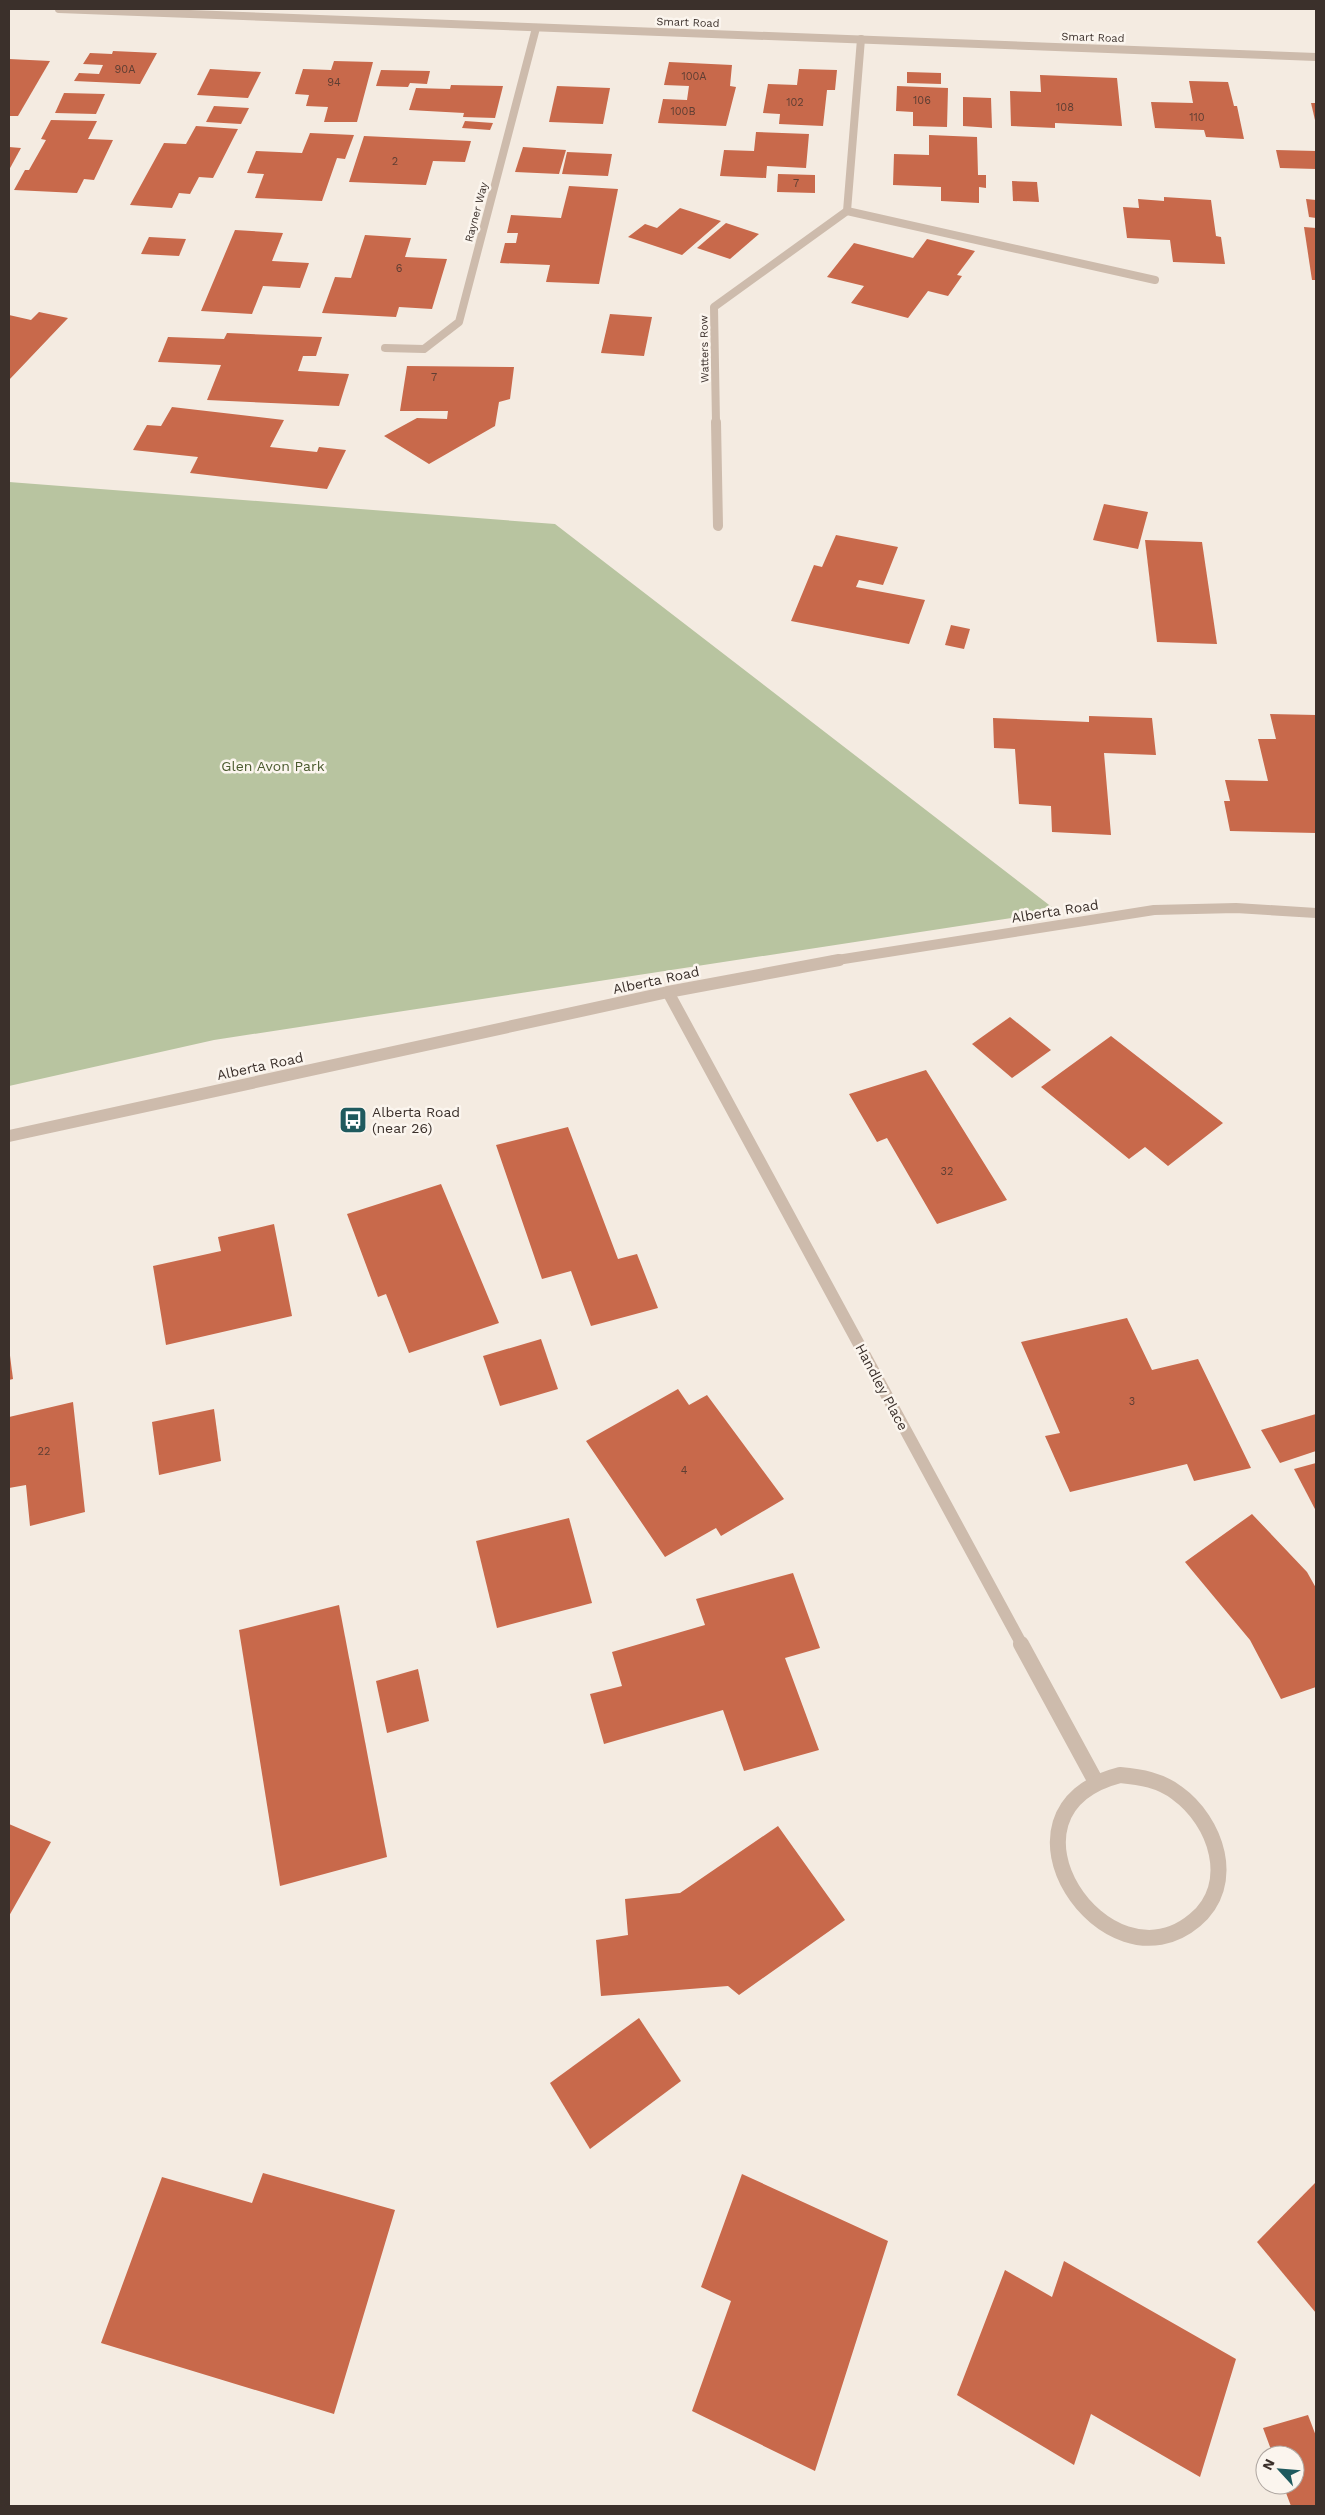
<svg xmlns="http://www.w3.org/2000/svg" width="1325" height="2515" font-family="'Work Sans',sans-serif">
  <style>
    .green { fill: #b8c4a0 }
    .building { fill: #c8694b }
    .lines { fill: none; stroke-linecap: round; stroke-linejoin: round }
    .minor-far3 { stroke: #cdbbac; stroke-width: 8 }
    .minor-far2 { stroke: #cdbbac; stroke-width: 10 }
    .minor-far1 { stroke: #cdbbac; stroke-width: 12 }
    .minor { stroke: #cdbbac; stroke-width: 16 }
    .labels { text-anchor: middle; stroke-width: 5; stroke-linejoin: round; paint-order: stroke }
    .far-street-label { font-size: 11px; fill: #3b302b; stroke: #fbf5ee }
    .number-label { font-size: 11px; fill: #5e3e33 }
    .park-label { font-size: 14px; fill: #4a5a2e; stroke: #fbf5ee }
    .street-label { font-size: 14px; fill: #3b302b; stroke: #fbf5ee }
    .poi-label { font-size: 14px; fill: #3b302b; stroke: #fbf5ee; text-anchor: start }
  </style>
  <rect width="100%" height="100%" fill="#f4ebe1"/>
  <polygon class="green" points="9,482 555,524 1057,911 214,1040 9,1086"/>
  <g class="building">
    <polygon points="113,51 157,53 140,84 74,81 79,73 99,74 103,65 83,64 90,53 112,54"/>
    <polygon points="9,59 50,61 18,116 9,116"/>
    <polygon points="334,61 373,62 357,122 324,122 328,107 306,106 309,95 295,94 303,69 331,70"/>
    <polygon points="669,62 732,65 730,86 736,87 726,126 658,123 663,99 687,100 689,86 664,85"/>
    <polygon points="210,69 261,72 248,98 197,95"/>
    <polygon points="799,69 837,70 835,90 827,90 823,126 779,124 780,114 763,113 768,84 797,85"/>
    <polygon points="381,70 430,71 427,84 410,83 408,87 376,86"/>
    <polygon points="907,72 941,73 941,84 907,83"/>
    <polygon points="1040,75 1117,78 1122,126 1055,123 1055,128 1011,126 1010,91 1041,92"/>
    <polygon points="1189,81 1228,82 1234,106 1237,106 1244,139 1206,137 1204,130 1155,128 1151,102 1193,103"/>
    <polygon points="451,85 503,86 495,118 463,117 464,113 409,110 416,88 450,89"/>
    <polygon points="557,86 610,88 603,124 549,122"/>
    <polygon points="897,86 948,88 947,127 913,126 913,112 896,111"/>
    <polygon points="64,93 105,94 96,114 55,113"/>
    <polygon points="963,97 991,98 992,128 963,126"/>
    <polygon points="1311,103 1316,103 1316,121 1315,120"/>
    <polygon points="214,106 249,108 241,124 206,122"/>
    <polygon points="51,120 97,121 88,139 113,140 94,180 84,179 77,193 14,190 25,170 29,170 46,140 41,139"/>
    <polygon points="465,121 493,123 490,130 462,128"/>
    <polygon points="196,126 238,129 213,178 199,177 190,194 179,193 172,208 130,205 164,143 186,144"/>
    <polygon points="756,132 809,134 806,168 767,166 766,178 720,176 724,150 754,151"/>
    <polygon points="310,133 354,135 345,159 337,158 322,201 255,198 264,174 247,173 256,151 302,153"/>
    <polygon points="929,135 977,137 978,175 986,175 986,188 979,187 979,203 941,201 941,187 893,185 894,154 929,155"/>
    <polygon points="364,136 471,141 465,162 433,161 426,185 349,182"/>
    <polygon points="9,147 21,148 9,170"/>
    <polygon points="523,147 566,150 559,174 515,172"/>
    <polygon points="1276,150 1316,151 1316,169 1280,168"/>
    <polygon points="567,152 612,154 608,176 562,174"/>
    <polygon points="778,174 815,175 815,193 777,192"/>
    <polygon points="1012,181 1037,182 1039,202 1013,201"/>
    <polygon points="569,186 618,189 599,284 546,282 550,265 500,263 505,243 516,243 518,233 507,233 511,215 561,218"/>
    <polygon points="1164,197 1211,200 1216,236 1221,237 1225,264 1173,262 1170,240 1127,238 1123,207 1139,208 1138,199 1164,201"/>
    <polygon points="1306,199 1316,200 1316,218 1309,217"/>
    <polygon points="680,208 721,221 682,255 628,237 645,224 657,228"/>
    <polygon points="726,223 759,234 730,259 697,248"/>
    <polygon points="1304,227 1316,228 1316,280 1312,280"/>
    <polygon points="235,230 283,233 272,261 309,263 300,288 263,286 252,314 201,311"/>
    <polygon points="365,235 411,238 405,257 447,259 432,309 399,307 396,317 322,313 335,277 351,278"/>
    <polygon points="149,237 186,239 179,256 141,254"/>
    <polygon points="927,239 975,251 957,275 962,276 948,296 928,291 908,318 851,303 864,286 827,277 854,243 913,258"/>
    <polygon points="39,312 68,318 9,380 9,315 31,320"/>
    <polygon points="610,314 652,317 644,356 601,353"/>
    <polygon points="227,333 322,337 316,356 303,356 298,371 349,374 339,406 207,400 221,365 158,362 168,337 224,339"/>
    <polygon points="407,366 514,367 510,399 499,402 495,426 429,464 384,436 417,418 447,419 448,411 400,411"/>
    <polygon points="172,407 284,420 270,447 317,452 319,447 346,450 327,489 190,473 198,457 133,450 147,425 161,426"/>
    <polygon points="1104,504 1148,512 1138,549 1093,540"/>
    <polygon points="836,535 898,547 883,585 859,580 856,587 925,600 909,644 791,621 814,565 822,567"/>
    <polygon points="1145,540 1202,542 1217,644 1157,642"/>
    <polygon points="951,625 970,629 964,649 945,645"/>
    <polygon points="1270,714 1316,715 1316,833 1230,831 1224,801 1230,801 1225,780 1268,781 1258,739 1276,739"/>
    <polygon points="1089,716 1152,718 1156,755 1104,753 1111,835 1052,832 1051,806 1019,804 1015,749 994,748 993,718 1089,722"/>
    <polygon points="1010,1017 1051,1050 1012,1078 972,1044"/>
    <polygon points="1111,1036 1223,1123 1168,1166 1145,1147 1129,1159 1041,1087"/>
    <polygon points="926,1070 1007,1200 937,1224 887,1138 877,1142 849,1094"/>
    <polygon points="568,1127 618,1259 637,1254 658,1308 591,1326 571,1271 542,1279 496,1145"/>
    <polygon points="441,1184 499,1323 409,1353 386,1294 378,1297 347,1214"/>
    <polygon points="274,1224 292,1316 166,1345 153,1266 221,1251 218,1237"/>
    <polygon points="1127,1318 1152,1370 1198,1359 1251,1468 1194,1481 1187,1464 1070,1492 1045,1436 1060,1433 1021,1342"/>
    <polygon points="541,1339 558,1389 500,1406 483,1356"/>
    <polygon points="9,1348 13,1379 9,1380"/>
    <polygon points="678,1389 689,1405 707,1395 784,1499 721,1536 716,1528 665,1557 586,1441"/>
    <polygon points="73,1402 85,1512 30,1526 26,1485 9,1488 9,1417"/>
    <polygon points="214,1409 221,1461 159,1475 152,1422"/>
    <polygon points="1316,1414 1316,1451 1280,1463 1261,1430"/>
    <polygon points="1316,1463 1316,1511 1294,1469"/>
    <polygon points="1252,1514 1307,1572 1316,1588 1316,1687 1281,1699 1250,1640 1185,1562"/>
    <polygon points="569,1518 592,1603 497,1628 476,1541"/>
    <polygon points="793,1573 820,1648 785,1658 819,1750 744,1771 723,1710 604,1744 590,1694 622,1686 612,1652 705,1625 696,1599"/>
    <polygon points="339,1605 387,1857 280,1886 239,1630"/>
    <polygon points="418,1669 429,1721 387,1733 376,1681"/>
    <polygon points="9,1824 51,1842 9,1916"/>
    <polygon points="778,1826 845,1920 739,1995 728,1986 601,1996 596,1940 628,1935 625,1899 680,1893"/>
    <polygon points="639,2018 681,2081 590,2149 550,2083"/>
    <polygon points="263,2173 395,2210 334,2414 101,2343 162,2177 252,2203"/>
    <polygon points="742,2174 888,2241 815,2471 692,2411 731,2301 701,2287"/>
    <polygon points="1316,2182 1316,2313 1257,2242"/>
    <polygon points="1064,2261 1236,2359 1200,2477 1091,2414 1074,2465 957,2395 1005,2270 1052,2297"/>
    <polygon points="1308,2415 1316,2436 1316,2506 1291,2506 1283,2485 1295,2485 1295,2455 1273,2455 1263,2428"/>
  </g>
  <g class="lines">
    <g class="minor-far3">
      <polyline points="59,9 1316,57"/>
      <polyline points="847,211 1155,280"/>
      <polyline points="385,348 424,349 459,322 536,28"/>
      <polyline points="716,423 714,307 847,211 861,39"/>
    </g>
    <g class="minor-far2">
      <polyline points="716,422 718,526"/>
      <polyline points="831,961 1154,910 1236,908 1316,913"/>
    </g>
    <g class="minor-far1">
      <polyline points="668,992 1022,1645"/>
      <polyline points="9,1136 668,992 839,960"/>
    </g>
    <g class="minor">
      <polyline points="1021,1644 1096,1782"/>
      <path d="M1120,1775C1141,1777 1160,1780 1177,1793C1216,1821 1238,1884 1195,1920C1106,1995 981,1811 1120,1775Z"/>
    </g>
  </g>
  <defs>
    <symbol id="bus-square" viewBox="-11 -11 22 22"><rect x="-9" y="-9" width="18" height="18" rx="4" fill="#1f5a5e" stroke="#fbf5ee"/><path d="M-5-6H5V4H4V6H2V4H-2V6H-4V4H-5ZM-3.5-4V0h7V-4ZM-3.5 1.2v1.5H-2V1.2ZM2 1.2v1.5H3.5V1.2Z" fill="#fff"/></symbol>
  </defs>
  <g fill-rule="evenodd">
    <use href="#bus-square" x="337" y="1104" width="32" height="32"/>
  </g>
  <g class="labels">
    <g class="far-street-label">
      <text transform="translate(688 22) rotate(2)" y="4">Smart Road</text>
      <text transform="translate(1093 37) rotate(2)" y="4">Smart Road</text>
      <text transform="translate(476 212) rotate(-75)" y="4">Rayner Way</text>
      <text transform="translate(704 349) rotate(-91)" y="4">Watters Row</text>
    </g>
    <g class="number-label">
      <text x="125" y="73">90A</text>
      <text x="694" y="80">100A</text>
      <text x="334" y="86">94</text>
      <text x="922" y="104">106</text>
      <text x="795" y="106">102</text>
      <text x="1065" y="111">108</text>
      <text x="683" y="115">100B</text>
      <text x="1197" y="121">110</text>
      <text x="395" y="165">2</text>
      <text x="796" y="187">7</text>
      <text x="399" y="272">6</text>
      <text x="434" y="381">7</text>
      <text x="947" y="1175">32</text>
      <text x="1132" y="1405">3</text>
      <text x="44" y="1455">22</text>
      <text x="684" y="1474">4</text>
    </g>
    <g class="park-label">
      <text x="273" y="771">Glen Avon Park</text>
    </g>
    <g class="street-label">
      <text transform="translate(1055 911) rotate(-9)" y="5">Alberta Road</text>
      <text transform="translate(656 980) rotate(-12)" y="5">Alberta Road</text>
      <text transform="translate(260 1066) rotate(-12)" y="5">Alberta Road</text>
      <text transform="translate(882 1387) rotate(62)" y="5">Handley Place</text>
    </g>
    <g class="poi-label">
      <text x="372" y="1117">Alberta Road<tspan x="372" dy="16">(near 26)</tspan></text>
    </g>
  </g>
  <rect width="1325" height="2515" fill="none" stroke="#3b302b" stroke-width="20"/>
  <g transform="translate(1280 2470) rotate(296)"><circle r="24" fill="#fbf5ee" stroke="#aea6a0"/>
  <path d="M0-4L9 19L0 12L-9 19Z" fill="#1f5a5e"/>
  <text y="-8" font-size="14" font-weight="bold" text-anchor="middle" fill="#3b302b">N</text>
  </g>
</svg>
